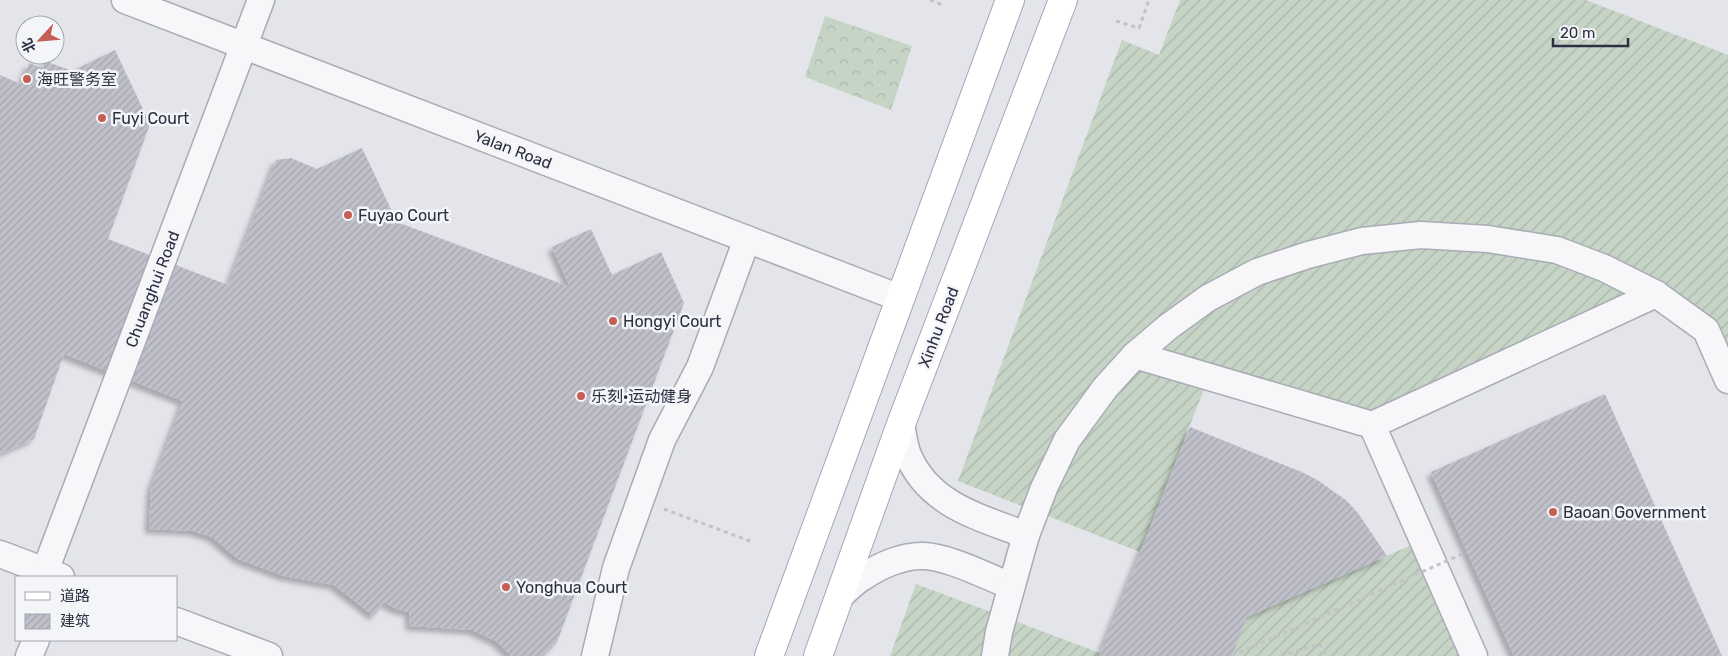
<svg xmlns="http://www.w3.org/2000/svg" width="1728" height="656" font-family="Rubik,'Noto Sans SC',sans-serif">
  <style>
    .forest { fill: url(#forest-crowns) }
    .garden { fill: url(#garden-furrows) }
    .building { fill: url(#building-hatch); filter: url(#shadow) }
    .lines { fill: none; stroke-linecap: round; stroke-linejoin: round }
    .minor-casing { stroke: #a9abb5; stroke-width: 29 }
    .major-casing { stroke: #a4a7b6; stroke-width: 30 }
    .path { stroke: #c2c3c9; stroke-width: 3; stroke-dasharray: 4 4; stroke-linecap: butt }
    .minor { stroke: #f7f7f9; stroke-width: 26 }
    .major { stroke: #fff; stroke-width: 28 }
    .path-bridge { stroke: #c2c3c9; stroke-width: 3; stroke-dasharray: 4 4; stroke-linecap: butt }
    .poi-dot { fill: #c55e54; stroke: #f4f5f8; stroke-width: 2 }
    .labels { text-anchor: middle; stroke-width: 5; stroke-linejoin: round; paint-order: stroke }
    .poi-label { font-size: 16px; fill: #2d2f42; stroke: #f4f5f8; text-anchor: start }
    .street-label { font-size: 16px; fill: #2d2f42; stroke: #f4f5f8 }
  </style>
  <defs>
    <pattern id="forest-crowns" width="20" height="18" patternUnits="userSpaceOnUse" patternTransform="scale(1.25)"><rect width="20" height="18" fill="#c6d4c6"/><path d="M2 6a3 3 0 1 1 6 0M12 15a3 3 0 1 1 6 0" fill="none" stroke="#aab6ab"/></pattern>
    <pattern id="garden-furrows" width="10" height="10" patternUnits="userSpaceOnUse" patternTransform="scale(1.25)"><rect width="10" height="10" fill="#c6d4c6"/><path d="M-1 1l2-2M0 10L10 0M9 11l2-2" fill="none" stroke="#aab6ab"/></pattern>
    <pattern id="building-hatch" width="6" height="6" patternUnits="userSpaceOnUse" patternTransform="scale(1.25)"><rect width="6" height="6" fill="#bfc0ca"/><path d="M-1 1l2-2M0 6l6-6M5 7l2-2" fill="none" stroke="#a4a5af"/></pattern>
    <filter id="shadow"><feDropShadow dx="-4.5" dy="4.5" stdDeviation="2.5" flood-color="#0004"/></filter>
  </defs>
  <rect width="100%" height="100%" fill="#e4e5eb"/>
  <polygon class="forest" points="825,16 912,46 891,110 805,77"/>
  <g class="garden">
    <polygon points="1180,0 1586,0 1728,55 1728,380 1706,330 1656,294 1372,425 1209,377 1140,552 958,481 1122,40 1159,55"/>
    <polygon points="1423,540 1474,656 1232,656 1247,617"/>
    <polygon points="916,584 1100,653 1099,656 890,656"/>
  </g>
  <g class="building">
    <polygon points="115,50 150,124 108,239 228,285 276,160 291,158 317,169 362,148 397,222 570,287 552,247 591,229 612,275 661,252 684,303 557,642 543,656 511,656 496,641 472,630 410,626 409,612 396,609 384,602 374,616 334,585 284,576 238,559 212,537 193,531 149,529 151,487 183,401 64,354 34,439 0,454 0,75 21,84 29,63 42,68 45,61 72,71"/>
    <polygon points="1605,394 1722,656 1514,656 1431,472"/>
    <polygon points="1190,427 1304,473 1319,481 1347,501 1358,513 1387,556 1247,617 1232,656 1099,656"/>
  </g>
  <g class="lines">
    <defs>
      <g id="minor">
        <polyline points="125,0 900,298"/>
        <polyline points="1135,355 1372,425 1474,656"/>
        <path d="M901,424C903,434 904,445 908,455C929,505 979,517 1026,535"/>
        <polyline points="1372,425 1656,294"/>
        <polyline points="0,554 61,577"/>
        <polyline points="45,577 45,571 261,0"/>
        <path d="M839,597C847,590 854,582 863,577C879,566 903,555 924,556C949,557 986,576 1011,586"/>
        <polyline points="176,621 269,656"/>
        <polyline points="29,656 36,640"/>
        <polyline points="595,656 616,568 662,440 700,367 747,239"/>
        <polyline points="995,656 999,632 1026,535 1044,488 1067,440 1105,388 1135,355 1168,327 1208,298 1257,272 1308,255 1362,241 1421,235 1488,239 1557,250 1604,268 1656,294 1706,330 1728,380"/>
      </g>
      <g id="major">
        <polyline points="769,656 1010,0"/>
        <polyline points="818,656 901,424 1063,0"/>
      </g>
    </defs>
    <use href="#minor" class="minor-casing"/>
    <use href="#major" class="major-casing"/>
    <g class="path">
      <polyline points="930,0 943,5"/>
      <polyline points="1116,21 1139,28 1149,0"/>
      <polyline points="664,509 750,541"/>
      <polyline points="1281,656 1319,644 1327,656"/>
    </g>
    <use href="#minor" class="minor"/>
    <use href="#major" class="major"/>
    <polyline class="path-bridge" points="1232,656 1467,552"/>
  </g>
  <g class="poi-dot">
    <circle cx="27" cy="79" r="5"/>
    <circle cx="102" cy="118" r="5"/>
    <circle cx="348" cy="215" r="5"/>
    <circle cx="613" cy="321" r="5"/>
    <circle cx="581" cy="396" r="5"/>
    <circle cx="1553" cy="512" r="5"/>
    <circle cx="506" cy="587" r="5"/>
  </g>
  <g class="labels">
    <g class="poi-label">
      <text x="37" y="85">海旺警务室</text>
      <text x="112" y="124">Fuyi Court</text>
      <text x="358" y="221">Fuyao Court</text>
      <text x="623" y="327">Hongyi Court</text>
      <text x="591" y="402">乐刻·运动健身</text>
      <text x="1563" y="518">Baoan Government</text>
      <text x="516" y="593">Yonghua Court</text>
    </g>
    <g class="street-label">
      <text transform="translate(513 149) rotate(21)" y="6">Yalan Road</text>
      <text transform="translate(152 289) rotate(-69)" y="6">Chuanghui Road</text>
      <text transform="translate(938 327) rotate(-69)" y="6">Xinhu Road</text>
    </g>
  </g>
  <rect x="15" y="576" width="162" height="65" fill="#f4f5f8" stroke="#a4a6af"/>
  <rect x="25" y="592" width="25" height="8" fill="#ffffff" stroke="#a4a6af"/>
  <text x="60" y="601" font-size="15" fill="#2d2f42">道路</text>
  <rect x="25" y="614" width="25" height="15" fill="url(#building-hatch)" stroke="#a4a6af"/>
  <text x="60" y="626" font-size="15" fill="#2d2f42">建筑</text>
  <g transform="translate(40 40) rotate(244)"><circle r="24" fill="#f4f5f8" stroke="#a4a6af"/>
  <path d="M0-4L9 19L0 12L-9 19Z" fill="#c55e54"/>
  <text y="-8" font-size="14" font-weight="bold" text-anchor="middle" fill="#2d2f42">北</text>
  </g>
  <path d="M1553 38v8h75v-8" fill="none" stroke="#2d2f42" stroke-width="2.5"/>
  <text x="1560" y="38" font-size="15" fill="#2d2f42" stroke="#f4f5f8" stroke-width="4" paint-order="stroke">20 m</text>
</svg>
